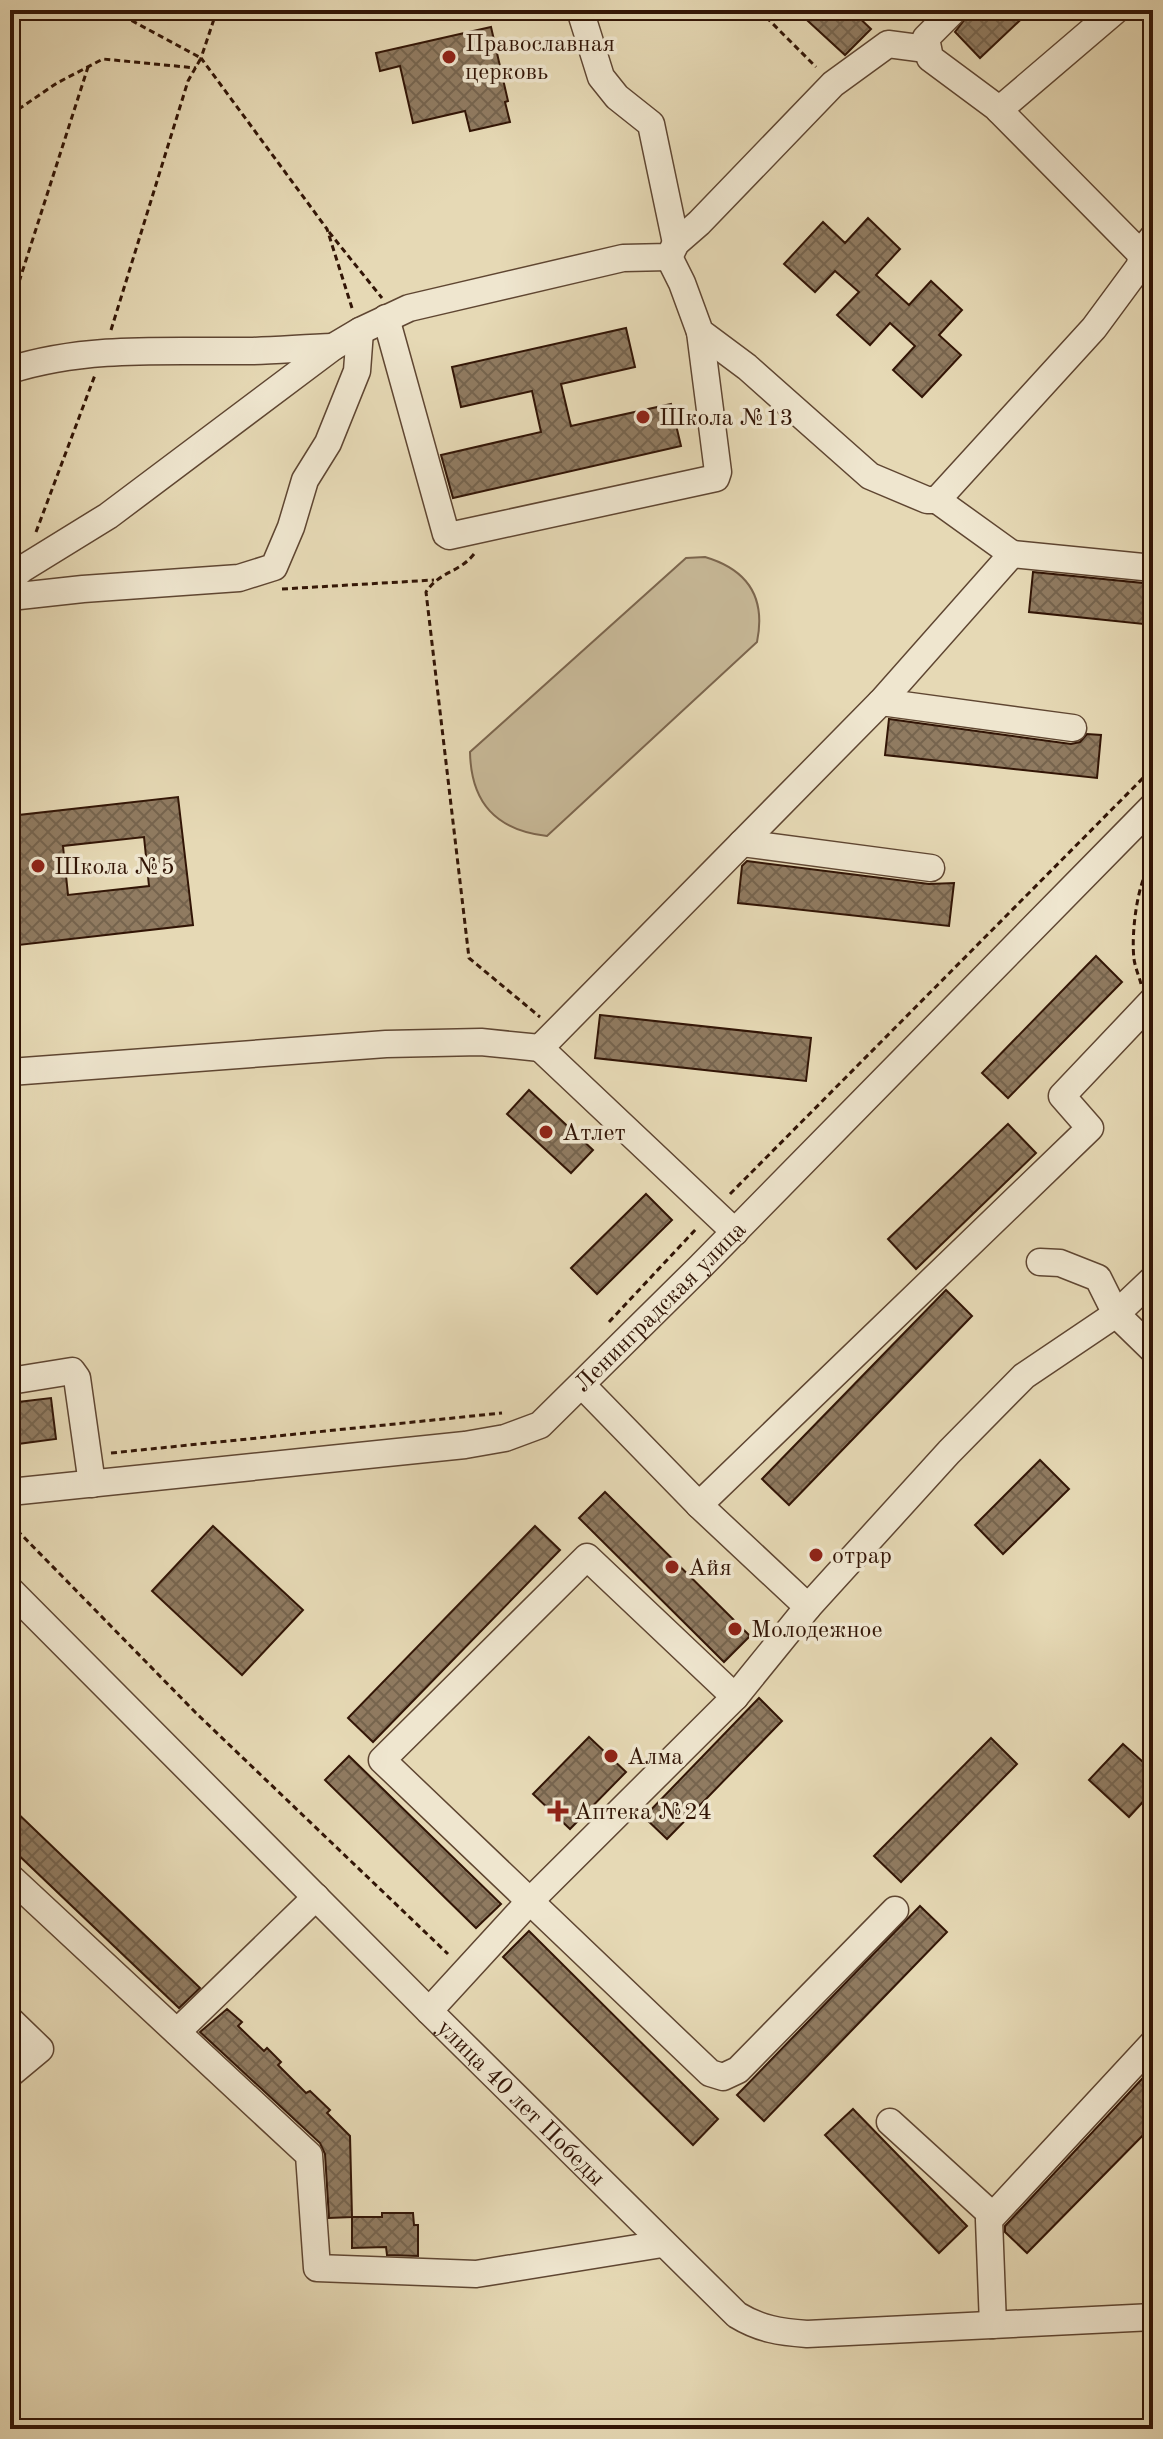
<svg xmlns="http://www.w3.org/2000/svg" width="1163" height="2439" font-family="'Old Standard TT',serif">
  <style>
    .grass { fill: #c7b897; stroke: #7c664e; stroke-width: 2 }
    .building { fill: url(#building-cross-hatch); stroke: #321506; stroke-width: 2; fill-rule: evenodd }
    .lines { fill: none; stroke-linecap: round; stroke-linejoin: round }
    .minor-casing { stroke: #5f4632; stroke-width: 29 }
    .path { stroke: #321506; stroke-width: 3; stroke-dasharray: 6 4; stroke-linecap: butt }
    .minor { stroke: #efe6cf; stroke-width: 26 }
    .poi-dot { fill: #8f2418; stroke: #efe6cf; stroke-width: 3 }
    .labels { text-anchor: middle; stroke-width: 7; stroke-linejoin: round; paint-order: stroke }
    .poi-label { font-size: 24px; fill: #321506; stroke: #efe6cf; text-anchor: start }
    .street-label { font-size: 24px; fill: #321506; stroke: #efe6cf }
  </style>
  <defs>
    <pattern id="building-cross-hatch" width="8" height="8" patternUnits="userSpaceOnUse" patternTransform="scale(2)"><rect width="8" height="8" fill="#907b61"/><path d="M0 0l8 8M0 8l8-8" fill="none" stroke="#76644e"/></pattern>
  </defs>
  <rect width="100%" height="100%" fill="#e6d9b5"/>
  <filter id="stains"><feTurbulence type="fractalNoise" baseFrequency=".0025" numOctaves="4"/><feColorMatrix values="0 0 0 0 .2 0 0 0 0 .09 0 0 0 0 .02 0 0 0 .5 -.17"/></filter>
  <radialGradient id="worn" r=".72"><stop offset=".6" stop-color="#630" stop-opacity="0"/><stop offset="1" stop-color="#630" stop-opacity=".3"/></radialGradient>
  <path class="grass" d="M705,557C749,570 766,598 757,642L547,836C496,830 471,803 470,752L686,558Z"/>
  <g class="building">
    <polygon points="796,10 851,10 871,29 845,55"/>
    <polygon points="972,10 1031,10 980,58 955,32"/>
    <polygon points="491,27 508,101 505,102 510,122 470,131 465,111 413,123 400,66 380,71 376,53"/>
    <polygon points="868,218 900,249 876,275 909,305 931,281 962,310 939,335 961,355 922,397 893,370 915,346 890,323 870,345 837,315 859,292 835,271 815,292 784,264 823,222 845,243"/>
    <polygon points="626,328 635,367 561,384 571,426 671,404 681,446 453,498 441,455 541,432 532,391 461,407 452,367"/>
    <polygon points="1033,572 1153,584 1153,625 1029,612"/>
    <polygon points="889,719 1071,744 1080,742 1087,734 1101,735 1097,778 885,755"/>
    <path d="M178,797L193,925L10,946V816ZM144,837L149,886L68,895L63,846Z"/>
    <polygon points="747,861 929,884 954,883 949,926 738,903 742,866"/>
    <polygon points="1096,956 1122,982 1008,1098 982,1073"/>
    <polygon points="600,1015 811,1038 806,1081 595,1058"/>
    <polygon points="529,1090 593,1150 571,1173 507,1114"/>
    <polygon points="1008,1124 1036,1153 916,1269 888,1239"/>
    <polygon points="646,1194 672,1220 597,1294 571,1268"/>
    <polygon points="946,1290 972,1316 789,1505 762,1479"/>
    <polygon points="51,1398 56,1439 10,1445 10,1403"/>
    <polygon points="1040,1460 1069,1489 1003,1554 975,1525"/>
    <polygon points="605,1492 750,1636 724,1662 579,1518"/>
    <polygon points="213,1526 303,1610 242,1675 152,1591"/>
    <polygon points="535,1526 560,1550 373,1742 348,1718"/>
    <polygon points="759,1698 782,1721 667,1839 644,1817"/>
    <polygon points="589,1737 626,1772 570,1829 533,1794"/>
    <polygon points="991,1738 1017,1764 901,1882 874,1856"/>
    <polygon points="1123,1744 1153,1771 1153,1791 1129,1817 1089,1780"/>
    <polygon points="349,1756 501,1904 476,1928 325,1780"/>
    <polygon points="10,1806 200,1988 179,2008 10,1847"/>
    <polygon points="920,1906 947,1932 764,2121 737,2095"/>
    <polygon points="529,1931 718,2119 693,2145 503,1957"/>
    <polygon points="227,2009 242,2022 238,2026 264,2051 267,2048 281,2062 278,2065 306,2093 310,2091 330,2110 327,2113 350,2136 352,2217 329,2218 325,2154 320,2143 200,2032"/>
    <polygon points="1153,2067 1153,2125 1027,2253 1005,2232 1005,2226"/>
    <polygon points="853,2109 967,2226 939,2253 825,2135"/>
    <polygon points="382,2213 413,2213 414,2225 418,2225 418,2256 387,2255 386,2247 352,2248 352,2217 382,2217"/>
  </g>
  <g class="lines">
    <defs>
      <g id="minor">
        <polyline points="580,10 601,77 617,97 651,124 676,243"/>
        <polyline points="954,10 926,38 930,58 996,107 1142,255 1153,263"/>
        <polyline points="999,110 1116,10"/>
        <polyline points="669,257 682,283 700,332 747,367 870,476 927,500 937,500"/>
        <polyline points="386,318 446,534 449,536 716,478 718,472 700,332"/>
        <path d="M10,370C89,345 172,352 253,351C280,350 306,348 333,347"/>
        <polyline points="1012,554 1153,568"/>
        <polyline points="10,580 22,569 108,516 333,347 360,331 409,308 623,258 669,257 676,243 699,223 833,84 888,44 926,49"/>
        <polyline points="10,597 83,589 239,578 274,567 291,527 305,480 328,443 357,371 360,331"/>
        <polyline points="881,702 1073,728"/>
        <polyline points="742,843 931,868"/>
        <polyline points="540,1048 735,1232"/>
        <polyline points="10,1072 386,1044 481,1042 540,1048 881,702 1012,554 937,500 1094,328 1139,267 1145,247 1153,237"/>
        <polyline points="1040,1262 1060,1263 1098,1278 1116,1314 1153,1350"/>
        <polyline points="10,1381 72,1371 77,1378 92,1484"/>
        <polyline points="582,1385 699,1505 1090,1128 1062,1096 1153,1000"/>
        <path id="s1" d="M10,1492L465,1445L505,1438L540,1425L700,1267L1153,806"/>
        <polyline points="699,1505 808,1607 949,1452 1024,1376 1116,1314 1153,1279"/>
        <path id="s2" d="M10,1590L429,2011L737,2315C760,2329 780,2332 807,2334L1153,2317"/>
        <polyline points="735,1697 587,1557 382,1760 710,2073 723,2077 738,2070 895,1910"/>
        <polyline points="10,1877 309,2155 317,2268 476,2274 662,2244"/>
        <polyline points="429,2011 529,1902 735,1697 808,1607"/>
        <polyline points="10,2020 40,2049 10,2074"/>
        <polyline points="177,2032 316,1897"/>
        <polyline points="890,2122 992,2215"/>
        <polyline points="993,2325 989,2220 1153,2043"/>
      </g>
    </defs>
    <use href="#minor" class="minor-casing"/>
    <g class="path">
      <polyline points="217,10 201,58 327,229 352,308"/>
      <polyline points="759,10 816,67"/>
      <polyline points="10,115 57,83 103,59 196,68"/>
      <polyline points="329,232 382,298"/>
      <polyline points="10,310 88,67"/>
      <polyline points="111,330 188,81 201,58 112,10"/>
      <polyline points="36,532 95,375"/>
      <path d="M474,554C459,573 440,571 426,592L469,958L540,1017"/>
      <polyline points="282,589 434,580"/>
      <path d="M1141,984C1139,976 1135,967 1134,959C1131,934 1137,879 1153,861"/>
      <polyline points="730,1194 1153,768"/>
      <polyline points="609,1322 697,1228"/>
      <polyline points="111,1453 502,1413"/>
      <polyline points="10,1523 196,1713 448,1954"/>
    </g>
    <use href="#minor" class="minor"/>
  </g>
  <g class="poi-dot">
    <circle cx="449" cy="57" r="8"/>
    <circle cx="643" cy="417" r="8"/>
    <circle cx="38" cy="866" r="8"/>
    <circle cx="546" cy="1132" r="8"/>
    <circle cx="816" cy="1555" r="8"/>
    <circle cx="672" cy="1567" r="8"/>
    <circle cx="735" cy="1629" r="8"/>
    <circle cx="611" cy="1756" r="8"/>
    <path d="M554 1799h8v8h8v8h-8v8h-8v-8h-8v-8h8z"/>
  </g>
  <g class="labels">
    <g class="poi-label">
      <text x="465" y="51">Православная<tspan x="465" dy="28">церковь</tspan></text>
      <text x="659" y="425">Школа №13</text>
      <text x="54" y="874">Школа №5</text>
      <text x="562" y="1140">Атлет</text>
      <text x="832" y="1563">отрар</text>
      <text x="688" y="1575">Айя</text>
      <text x="751" y="1637">Молодежное</text>
      <text x="627" y="1764">Алма</text>
      <text x="574" y="1819">Аптека №24</text>
    </g>
    <g class="street-label">
      <text dy="8" stroke="none"><textPath href="#s1" startOffset="704">Ленинградская улица</textPath></text>
      <text dy="8" stroke="none"><textPath href="#s2" startOffset="724">улица 40 лет Победы</textPath></text>
    </g>
  </g>
  <rect width="1163" height="2439" fill="none" stroke="#e6d9b5" stroke-width="40"/>
  <rect x="12" y="12" width="1139" height="2415" fill="none" stroke="#321506" stroke-width="4"/>
  <rect x="20" y="20" width="1123" height="2399" fill="none" stroke="#321506" stroke-width="2"/>
  <rect width="100%" height="100%" filter="url(#stains)"/>
  <rect width="100%" height="100%" fill="url(#worn)"/>
</svg>
